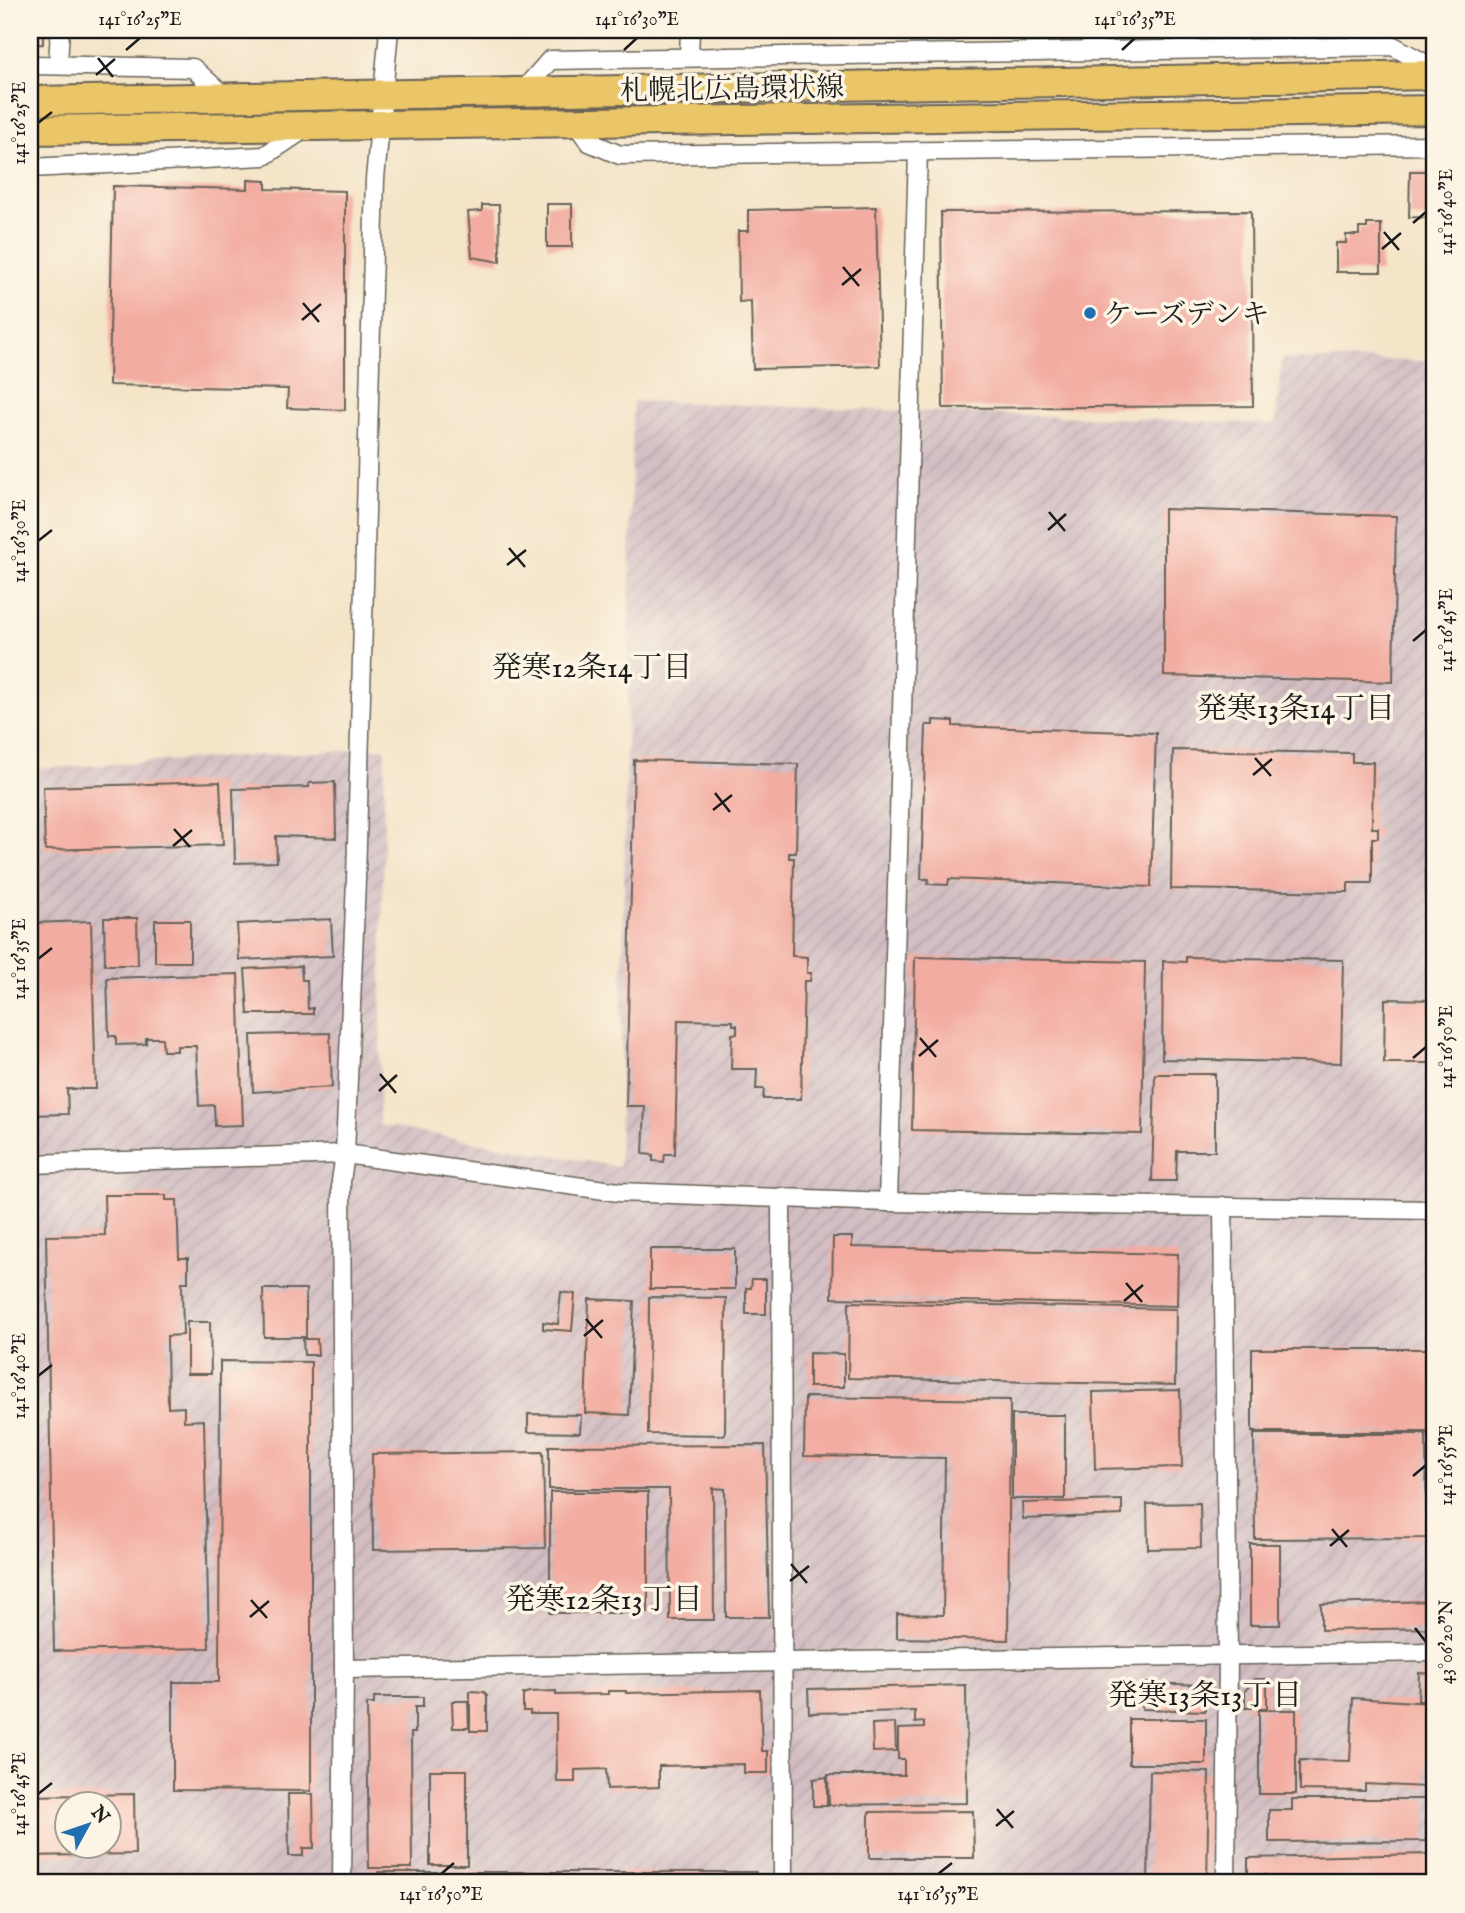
<svg xmlns="http://www.w3.org/2000/svg" width="1465" height="1913" font-family="'IM FELL English','Noto Serif JP',serif">
  <style>
    .industrial { fill: url(#industrial-furrows); fill-rule: evenodd }
    .building { fill: #f3aca1; fill-rule: evenodd }
    .lines { fill: none; stroke-linecap: round; stroke-linejoin: round }
    .minor-casing { stroke: #686258; stroke-width: 21 }
    .primary-casing { stroke: #686258; stroke-width: 32 }
    .minor { stroke: #fff; stroke-width: 18 }
    .primary { stroke: #ebc669; stroke-width: 28 }
    .ticks { fill: none; stroke: #1c1c1c; stroke-width: 2.5 }
    .poi-dot { fill: #1f6fb2; stroke: #fcf5e5; stroke-width: 2.5 }
    .labels { text-anchor: middle; stroke-width: 7; stroke-linejoin: round; paint-order: stroke }
    .street-label { font-size: 28px; fill: #1c1c1c; stroke: #fcf5e5 }
    .poi-label { font-size: 28px; fill: #1c1c1c; stroke: #fcf5e5; text-anchor: start }
    .neighbourhood-label { font-size: 30px; fill: #1c1c1c; stroke: #fcf5e5 }
    .neatline { fill: none; stroke: #1c1c1c; stroke-width: 2.5 }
    .ticks-label { font-size: 18px; text-anchor: middle; fill: #1c1c1c }
  </style>
  <defs>
    <pattern id="industrial-furrows" width="10" height="10" patternUnits="userSpaceOnUse" patternTransform="scale(1.75)"><rect width="10" height="10" fill="#d2bec3"/><path d="M-1 1l2-2M0 10L10 0M9 11l2-2" fill="none" stroke="#b4a3a7"/></pattern>
  </defs>
  <rect width="100%" height="100%" fill="#fcf5e5"/>
  <filter id="ink" filterUnits="userSpaceOnUse"><feTurbulence type="fractalNoise" baseFrequency=".0143" numOctaves="2"/><feDisplacementMap in="SourceGraphic" scale="14" xChannelSelector="R" yChannelSelector="G"/><feConvolveMatrix kernelMatrix="1 2 1 2 8 2 1 2 1" color-interpolation-filters="sRGB"/></filter>
  <filter id="wash" filterUnits="userSpaceOnUse"><feTurbulence type="fractalNoise" baseFrequency=".00686" numOctaves="4" result="noise"/><feDisplacementMap in="SourceGraphic" scale="28" xChannelSelector="R" yChannelSelector="G"/><feGaussianBlur stdDeviation="1.57" result="paint"/><feColorMatrix in="noise" values="0 0 0 0 0 0 0 0 0 0 0 0 0 0 0 0 0 1.4 0 .05"/><feComposite in="paint" operator="in"/></filter>
  <g filter="url(#wash)">
    <rect width="100%" height="100%" fill="#f4e4c8"/>
    <path class="industrial" d="M1282,359L1435,361V1883H30V769L385,748L379,1125L619,1167L633,401L1275,424ZM66,1804H108V1846H66Z"/>
    <g id="blocks">
      <g class="building">
        <polygon points="30,30 52,30 52,34 43,35 43,44 30,45"/>
        <polygon points="1410,171 1432,171 1431,218 1409,217"/>
        <polygon points="248,180 266,181 266,189 345,191 345,410 287,408 288,389 109,385 113,186 248,189"/>
        <rect x="547" y="204" width="25" height="43"/>
        <polygon points="482,205 499,205 500,262 472,257 468,212 482,211"/>
        <polygon points="876,207 880,366 753,369 751,301 739,302 738,231 748,231 748,210"/>
        <polygon points="1251,211 1253,406 943,408 941,212"/>
        <polygon points="1367,224 1381,224 1381,272 1336,272 1336,243 1346,243 1346,235 1359,235 1359,228 1367,228"/>
        <polygon points="1164,509 1396,516 1393,682 1164,676"/>
        <polygon points="933,720 953,721 953,726 1156,733 1151,887 949,879 948,885 928,884 929,879 921,879 926,725 933,725"/>
        <polygon points="1173,750 1352,753 1352,762 1373,762 1372,828 1378,828 1378,838 1372,838 1372,883 1348,883 1348,892 1171,889"/>
        <polygon points="634,760 798,764 796,853 789,853 789,858 794,858 792,956 807,957 807,973 811,973 810,981 804,981 801,1099 763,1099 764,1089 756,1089 757,1069 731,1069 732,1034 737,1034 737,1025 733,1025 733,1021 678,1020 675,1154 665,1154 664,1162 653,1161 653,1155 643,1154 645,1106 626,1106"/>
        <polygon points="220,782 223,845 45,850 43,787"/>
        <polygon points="335,782 336,838 276,836 277,862 235,863 233,789 309,787 309,783"/>
        <rect x="1426" y="832" width="9" height="62"/>
        <polygon points="104,918 137,918 138,965 105,965"/>
        <polygon points="331,919 333,956 239,960 237,924"/>
        <rect x="155" y="920" width="35" height="42"/>
        <polygon points="91,921 96,1089 67,1089 68,1114 30,1115 30,923"/>
        <polygon points="915,957 1145,962 1142,1134 912,1130"/>
        <polygon points="1186,957 1343,960 1341,1063 1162,1059 1163,961 1186,962"/>
        <polygon points="301,966 302,980 307,980 308,1009 313,1008 313,1014 248,1014 245,969"/>
        <polygon points="238,974 243,1125 215,1126 214,1105 199,1106 196,1046 177,1046 177,1051 163,1051 162,1038 146,1038 146,1044 116,1045 116,1036 109,1036 107,978"/>
        <polygon points="1385,999 1435,1000 1435,1063 1384,1063"/>
        <polygon points="330,1033 332,1087 253,1092 251,1035"/>
        <polygon points="1155,1074 1215,1074 1215,1151 1177,1151 1176,1181 1152,1181"/>
        <polygon points="104,1195 166,1195 166,1200 177,1200 179,1258 188,1258 188,1282 182,1282 183,1335 167,1336 168,1408 184,1407 184,1421 204,1420 209,1648 54,1651 46,1236 105,1235"/>
        <polygon points="833,1237 852,1237 852,1247 1178,1254 1177,1306 832,1298"/>
        <rect x="650" y="1249" width="85" height="40"/>
        <polygon points="752,1279 766,1279 766,1314 746,1314 746,1288 751,1288"/>
        <polygon points="263,1289 306,1289 306,1337 264,1337"/>
        <polygon points="561,1292 575,1294 572,1331 543,1329 543,1322 558,1324"/>
        <polygon points="649,1297 726,1298 725,1435 648,1434"/>
        <polygon points="589,1299 634,1301 629,1415 585,1413"/>
        <polygon points="849,1302 1176,1309 1175,1385 848,1378"/>
        <polygon points="187,1322 210,1322 211,1374 187,1374"/>
        <polygon points="303,1339 317,1339 318,1355 304,1355"/>
        <rect x="1252" y="1349" width="183" height="83"/>
        <polygon points="809,1353 844,1354 844,1387 809,1387"/>
        <polygon points="220,1361 311,1362 311,1791 173,1790 173,1682 219,1682"/>
        <polygon points="1180,1390 1182,1467 1095,1469 1093,1392"/>
        <polygon points="805,1397 1010,1400 1008,1640 897,1638 897,1614 943,1615 945,1458 804,1456"/>
        <polygon points="528,1414 581,1415 580,1433 528,1432"/>
        <rect x="1012" y="1415" width="53" height="84"/>
        <polygon points="1254,1434 1426,1434 1427,1538 1255,1539"/>
        <polygon points="765,1445 769,1617 726,1617 725,1489 713,1488 714,1620 670,1620 669,1489 549,1489 549,1446"/>
        <polygon points="543,1452 545,1548 373,1550 372,1454"/>
        <rect x="550" y="1492" width="98" height="121"/>
        <polygon points="1122,1500 1122,1515 1023,1519 1022,1503"/>
        <polygon points="1200,1503 1201,1548 1148,1549 1147,1504"/>
        <rect x="1250" y="1544" width="30" height="81"/>
        <polygon points="1435,1601 1435,1628 1321,1630 1321,1604"/>
        <polygon points="1419,1673 1435,1674 1434,1701 1418,1701"/>
        <polygon points="1255,1679 1267,1679 1267,1708 1245,1708 1245,1691"/>
        <polygon points="1143,1683 1206,1685 1205,1711 1142,1709"/>
        <polygon points="966,1685 967,1803 829,1805 828,1775 904,1775 904,1759 898,1759 898,1729 924,1728 924,1722 915,1723 915,1711 809,1713 808,1689"/>
        <polygon points="760,1690 762,1751 768,1751 768,1773 744,1773 744,1764 659,1766 659,1787 607,1789 606,1769 575,1770 575,1782 557,1782 556,1714 530,1714 530,1711 523,1711 523,1694 529,1692 556,1691 556,1695 608,1694 608,1691 626,1691 626,1693"/>
        <polygon points="470,1691 484,1692 487,1695 487,1731 470,1731"/>
        <polygon points="374,1697 423,1697 423,1707 415,1707 415,1733 411,1733 412,1868 369,1868 367,1704 374,1704"/>
        <polygon points="1353,1698 1430,1703 1425,1787 1365,1784 1365,1791 1300,1790 1300,1760 1350,1761"/>
        <polygon points="452,1701 468,1701 469,1728 453,1728"/>
        <rect x="1259" y="1710" width="37" height="84"/>
        <rect x="1129" y="1719" width="77" height="45"/>
        <polygon points="895,1723 896,1751 873,1752 872,1724"/>
        <rect x="430" y="1770" width="37" height="95"/>
        <polygon points="1150,1771 1209,1772 1207,1883 1148,1883"/>
        <polygon points="827,1777 827,1806 813,1806 813,1779"/>
        <path d="M134,1794L135,1854L30,1856V1796ZM66,1804H108V1846H66Z"/>
        <polygon points="288,1794 313,1794 314,1848 303,1848 303,1856 289,1856"/>
        <polygon points="1292,1799 1426,1799 1426,1841 1269,1842 1269,1810 1292,1810"/>
        <polygon points="973,1811 974,1858 869,1858 869,1812"/>
        <polygon points="1428,1854 1428,1883 1267,1883 1267,1875 1248,1875 1248,1858"/>
        <rect x="378" y="1872" width="378" height="11"/>
      </g>
    </g>
  </g>
  <g filter="url(#ink)">
    <use href="#blocks" fill-opacity="0" stroke="#686258" stroke-width="2"/>
    <g class="lines">
      <defs>
        <g id="minor">
          <polyline points="1090,50 1093,30"/>
          <polyline points="689,57 690,30"/>
          <polyline points="58,64 60,30"/>
          <polyline points="30,65 193,68 225,97"/>
          <polyline points="522,92 550,60 1393,46 1435,69"/>
          <polyline points="575,122 589,142 620,155 1435,145"/>
          <polyline points="30,168 264,156 306,128"/>
          <polyline points="30,1164 345,1154 619,1192 888,1202 1435,1210"/>
          <polyline points="781,1197 783,1883"/>
          <polyline points="888,1202 918,151"/>
          <polyline points="1223,1206 1228,1655 1226,1883"/>
          <polyline points="344,1669 1435,1652"/>
          <polyline points="342,1883 344,1669 341,1181 345,1154 356,880 375,179 389,30"/>
        </g>
        <g id="primary">
          <polyline points="30,101 1435,75"/>
          <polyline points="30,130 1435,110"/>
        </g>
      </defs>
      <use href="#minor" class="minor-casing"/>
      <use href="#primary" class="primary-casing"/>
      <use href="#minor" class="minor"/>
      <use href="#primary" class="primary"/>
    </g>
  </g>
  <path class="ticks" d="M126,50L140,38M624,50L637,38M1122,50L1135,38M98,58L113,77M96,75L115,59M38,123L52,112M1413,223L1426,212M1384,232L1399,250M1382,249L1401,233M843,267L859,286M842,285L861,269M303,303L319,322M302,320L321,304M1049,512L1065,531M1048,530L1066,514M38,541L52,530M509,548L525,567M507,565L526,550M1413,641L1426,630M1255,758L1271,776M1253,775L1272,759M715,793L730,812M713,810L732,795M174,829L190,847M173,846L192,830M38,959L52,948M920,1038L936,1057M919,1056L938,1040M1413,1058L1426,1047M380,1074L396,1093M379,1091L397,1075M1126,1283L1142,1302M1124,1301L1143,1285M586,1319L602,1338M584,1336L603,1320M38,1376L52,1365M1413,1476L1426,1465M1332,1529L1347,1547M1330,1546L1349,1530M791,1564L807,1583M790,1581L809,1566M251,1600L267,1618M250,1617L269,1601M1415,1628L1426,1642M38,1794L52,1783M997,1809L1013,1828M996,1826L1014,1811M441,1874L454,1863M938,1874L952,1863"/>
  <circle class="poi-dot" cx="1090" cy="313" r="7"/>
  <g class="labels">
    <g class="street-label">
      <text transform="translate(732 88) rotate(-1)" y="10">札幌北広島環状線</text>
    </g>
    <g class="poi-label">
      <text x="1104" y="323">ケーズデンキ</text>
    </g>
    <g class="neighbourhood-label">
      <text x="592" y="677">発寒12条14丁目</text>
      <text x="1296" y="718">発寒13条14丁目</text>
      <text x="604" y="1609">発寒12条13丁目</text>
      <text x="1205" y="1705">発寒13条13丁目</text>
    </g>
  </g>
  <rect width="1465" height="1913" fill="none" stroke="#fcf5e5" stroke-width="77"/>
  <g transform="translate(88 1825) rotate(50)"><circle r="33" fill="#fcf5e5" stroke="#a29e95" stroke-width="2"/>
  <path d="M0-5L12 26L0 18L-12 26Z" fill="#1f6fb2"/>
  <text y="-10" font-size="19" font-weight="bold" text-anchor="middle" fill="#1c1c1c">N</text>
  </g>
  <rect x="38" y="38" width="1388" height="1836" class="neatline"/>
  <g class="ticks-label">
    <text x="140" y="25">141°16'25"E</text>
    <text x="637" y="25">141°16'30"E</text>
    <text x="1135" y="25">141°16'35"E</text>
    <text transform="translate(19 123) rotate(-90)" y="6">141°16'25"E</text>
    <text transform="translate(1446 212) rotate(-90)" y="6">141°16'40"E</text>
    <text transform="translate(19 541) rotate(-90)" y="6">141°16'30"E</text>
    <text transform="translate(1446 630) rotate(-90)" y="6">141°16'45"E</text>
    <text transform="translate(19 959) rotate(-90)" y="6">141°16'35"E</text>
    <text transform="translate(1446 1047) rotate(-90)" y="6">141°16'50"E</text>
    <text transform="translate(19 1376) rotate(-90)" y="6">141°16'40"E</text>
    <text transform="translate(1446 1465) rotate(-90)" y="6">141°16'55"E</text>
    <text transform="translate(1446 1642) rotate(-90)" y="6">43°06'20"N</text>
    <text transform="translate(19 1794) rotate(-90)" y="6">141°16'45"E</text>
    <text x="441" y="1900">141°16'50"E</text>
    <text x="938" y="1900">141°16'55"E</text>
  </g>
</svg>
